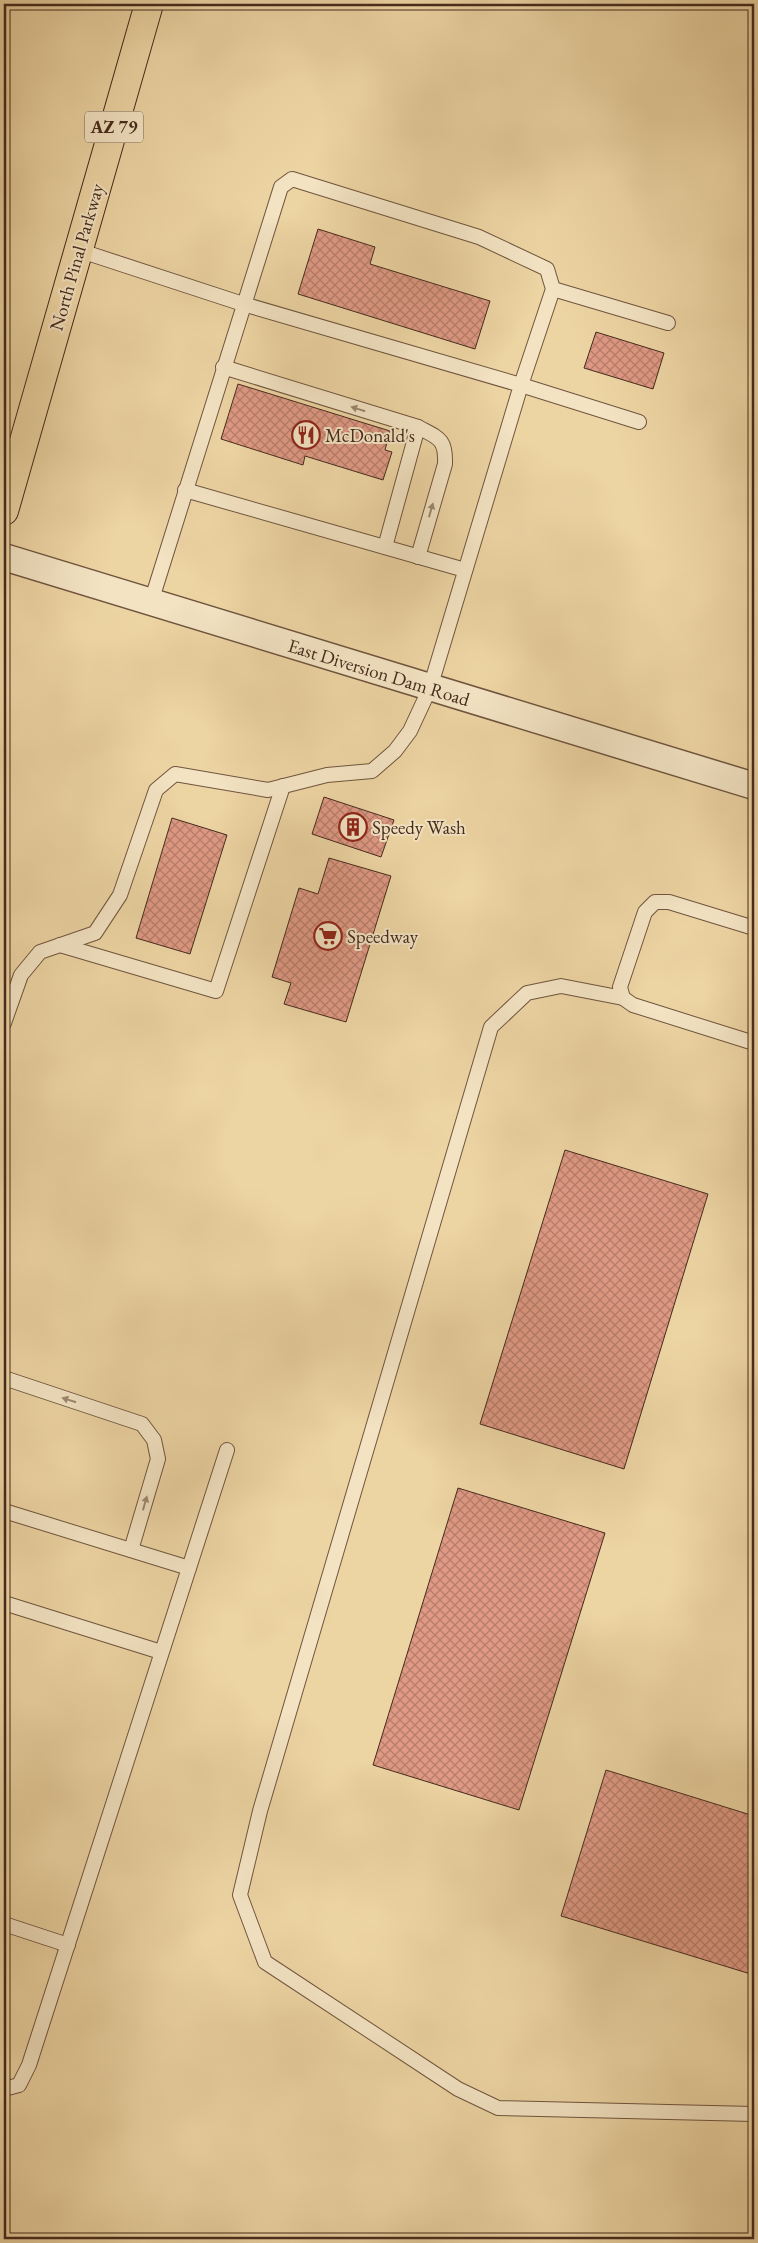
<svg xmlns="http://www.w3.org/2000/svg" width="758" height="2243" font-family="'EB Garamond',serif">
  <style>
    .building { fill: url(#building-cross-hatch); stroke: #452b1d }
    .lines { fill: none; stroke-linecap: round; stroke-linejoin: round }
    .service-casing { stroke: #6f553e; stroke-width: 16 }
    .minor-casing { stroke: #6f553e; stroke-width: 29 }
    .primary-casing { stroke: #452b1d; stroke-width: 30 }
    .service { stroke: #f3e3c3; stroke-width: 14 }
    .minor { stroke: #f3e3c3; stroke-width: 26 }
    .primary { stroke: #edd4a3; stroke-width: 28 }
    .oneway { fill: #9c8770 }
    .labels { text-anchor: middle; stroke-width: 4; stroke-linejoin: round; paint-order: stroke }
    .shield { fill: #f3e3c3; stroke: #79624f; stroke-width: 1 }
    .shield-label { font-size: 18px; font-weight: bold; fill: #452b1d }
    .street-label { font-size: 19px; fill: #452b1d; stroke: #f3e3c3 }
    .poi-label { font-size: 19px; fill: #452b1d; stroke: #f3e3c3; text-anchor: start }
  </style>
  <defs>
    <pattern id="building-cross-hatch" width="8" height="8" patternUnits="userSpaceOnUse" patternTransform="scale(1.25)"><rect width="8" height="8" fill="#df9984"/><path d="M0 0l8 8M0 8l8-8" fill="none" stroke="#b77d6b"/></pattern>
  </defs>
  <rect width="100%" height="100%" fill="#edd4a3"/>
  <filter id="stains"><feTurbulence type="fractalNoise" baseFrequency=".004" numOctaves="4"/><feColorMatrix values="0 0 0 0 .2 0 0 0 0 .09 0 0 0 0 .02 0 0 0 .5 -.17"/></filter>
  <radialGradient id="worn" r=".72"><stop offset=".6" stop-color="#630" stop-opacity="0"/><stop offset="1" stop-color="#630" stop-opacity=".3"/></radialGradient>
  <g class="building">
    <polygon points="318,229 375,247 370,264 490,301 475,349 298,294"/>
    <polygon points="596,332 664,353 653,389 584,368"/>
    <polygon points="238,384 390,431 385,450 392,452 383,480 305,456 303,465 221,439"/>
    <polygon points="324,797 394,820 381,857 312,834"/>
    <polygon points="172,818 227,835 190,954 136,938"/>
    <polygon points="329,858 391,876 346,1022 284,1004 291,983 272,977 299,888 318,894"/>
    <polygon points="565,1150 708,1194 624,1469 480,1424"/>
    <polygon points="458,1488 605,1533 519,1810 373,1765"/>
    <polygon points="606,1770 754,1816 754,1975 561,1916"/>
  </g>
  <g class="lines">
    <defs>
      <g id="service">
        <polyline points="553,289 668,323"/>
        <path d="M223,367L418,427C438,438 446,438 445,464L418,557"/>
        <polyline points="185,490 465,570"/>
        <polyline points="385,547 418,427"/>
        <polyline points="151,602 281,187 292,179 479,237 547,269 553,289 521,385 639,422"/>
        <polyline points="754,928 669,902 655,902 645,912 620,987 623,998 633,1005 754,1043"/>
        <polyline points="60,945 216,991 283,786"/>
        <polyline points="623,998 561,986 527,993 491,1027 260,1811 240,1895 265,1962 458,2089 498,2108 754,2114"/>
        <polyline points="4,1023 21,975 40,952 95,933 120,895 156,790 175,774 268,790 327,775 372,771 395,751 410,731 430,688 521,385 243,304 78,250"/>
        <polyline points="4,1378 142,1424 154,1440 158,1459 131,1550"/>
        <polyline points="4,1511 189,1568"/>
        <polyline points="4,1603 161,1652"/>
        <polyline points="4,1924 68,1945"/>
        <polyline points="4,2089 19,2085 29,2065 227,1450"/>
      </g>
      <polyline id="minor" points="4,557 754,786"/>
      <polyline id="primary" points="4,511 149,4"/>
    </defs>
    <use href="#service" class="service-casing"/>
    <use href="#minor" class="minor-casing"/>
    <use href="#primary" class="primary-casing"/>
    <use href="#service" class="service"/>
    <use href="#minor" class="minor"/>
    <use href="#primary" class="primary"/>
  </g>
  <defs><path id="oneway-solid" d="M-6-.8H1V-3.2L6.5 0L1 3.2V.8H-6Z" transform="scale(1.25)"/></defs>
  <g class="oneway">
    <use href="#oneway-solid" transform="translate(358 409) rotate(-163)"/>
    <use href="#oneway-solid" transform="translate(431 510) rotate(-74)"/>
    <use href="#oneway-solid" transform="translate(69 1400) rotate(-162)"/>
    <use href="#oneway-solid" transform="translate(145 1503) rotate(-74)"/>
  </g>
  <defs>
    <symbol id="restaurant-ring" viewBox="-11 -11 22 22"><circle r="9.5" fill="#f3e3c3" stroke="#8f2418" stroke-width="1.5"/><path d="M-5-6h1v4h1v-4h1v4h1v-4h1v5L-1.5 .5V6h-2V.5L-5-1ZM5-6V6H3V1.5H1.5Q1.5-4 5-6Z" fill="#8f2418"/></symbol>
    <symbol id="building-ring" viewBox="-11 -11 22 22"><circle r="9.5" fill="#f3e3c3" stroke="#8f2418" stroke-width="1.5"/><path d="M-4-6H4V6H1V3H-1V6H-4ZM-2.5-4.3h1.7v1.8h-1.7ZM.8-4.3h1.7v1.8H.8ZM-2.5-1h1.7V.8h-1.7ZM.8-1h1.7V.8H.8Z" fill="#8f2418"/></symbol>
    <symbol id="supermarket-ring" viewBox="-11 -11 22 22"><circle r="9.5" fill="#f3e3c3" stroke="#8f2418" stroke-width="1.5"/><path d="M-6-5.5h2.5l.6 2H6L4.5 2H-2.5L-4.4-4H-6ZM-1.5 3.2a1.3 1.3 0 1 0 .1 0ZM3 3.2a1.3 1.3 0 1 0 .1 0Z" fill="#8f2418"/></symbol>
  </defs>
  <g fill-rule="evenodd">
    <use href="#restaurant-ring" x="290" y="419" width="32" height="32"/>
    <use href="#building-ring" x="337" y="811" width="32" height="32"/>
    <use href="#supermarket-ring" x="312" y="920" width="32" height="32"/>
  </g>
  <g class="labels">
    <rect class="shield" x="85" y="111.5" width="58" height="31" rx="4"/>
    <g class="shield-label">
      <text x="114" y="133">AZ 79</text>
    </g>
    <g class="street-label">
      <text transform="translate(76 257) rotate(-74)" y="7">North Pinal Parkway</text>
      <text transform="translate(379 672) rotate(17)" y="7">East Diversion Dam Road</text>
    </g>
    <g class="poi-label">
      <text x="325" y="442">McDonald's</text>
      <text x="372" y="834">Speedy Wash</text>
      <text x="347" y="943">Speedway</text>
    </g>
  </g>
  <rect width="758" height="2243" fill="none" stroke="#edd4a3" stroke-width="20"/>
  <rect x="5" y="5" width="748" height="2233" fill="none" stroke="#452b1d" stroke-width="2.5"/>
  <rect x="10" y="10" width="738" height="2223" fill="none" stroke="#452b1d"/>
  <rect width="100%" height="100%" filter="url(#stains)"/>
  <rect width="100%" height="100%" fill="url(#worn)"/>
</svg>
